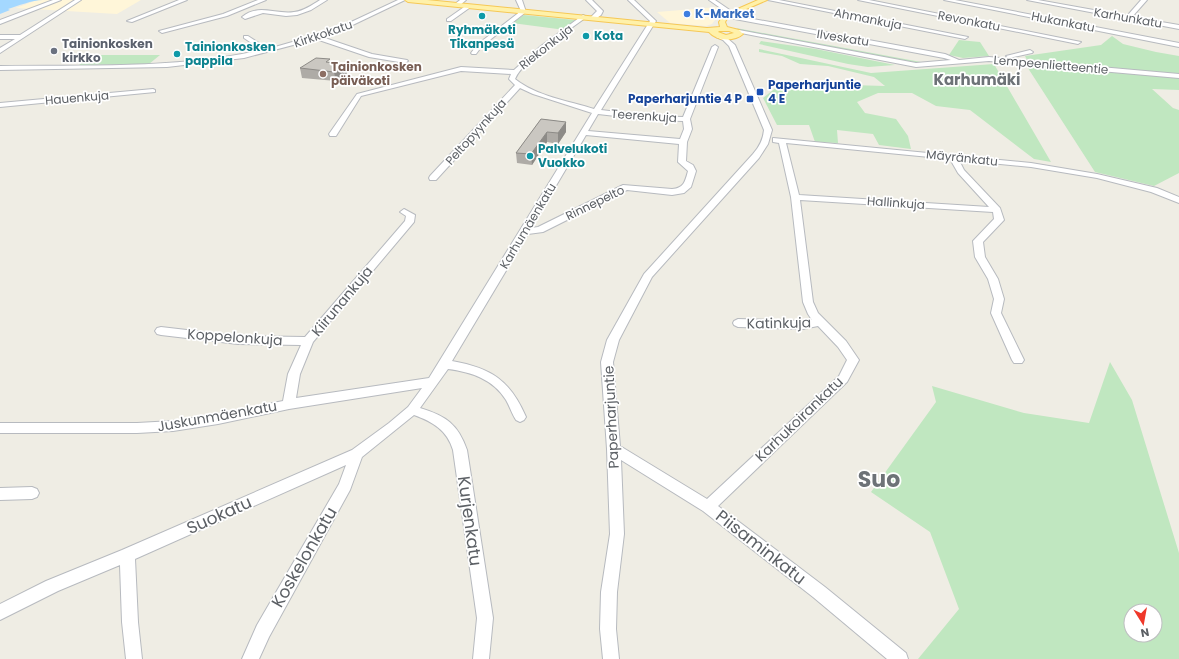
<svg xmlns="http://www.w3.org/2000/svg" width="1179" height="659" font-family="Poppins,sans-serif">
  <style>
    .commercial { fill: #fff6d9 }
    .green { fill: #c0e7c0; fill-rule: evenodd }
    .water { fill: #a4d8ff }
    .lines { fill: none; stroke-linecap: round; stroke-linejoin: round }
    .minor-casing { stroke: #b7babf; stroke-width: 2 }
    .major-casing { stroke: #f6c856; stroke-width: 2 }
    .minor { fill: #fff; fill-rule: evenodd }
    .major { fill: #fff1a9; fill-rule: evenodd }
    .wall { fill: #aeaba6 }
    .shaded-wall { fill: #8d8b87 }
    .building { fill: #cac7c1; stroke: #8d8b87 }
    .shop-dot { fill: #3f7fe0; stroke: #fff; stroke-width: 1.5 }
    .culture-dot { fill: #0f9aa8; stroke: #fff; stroke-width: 1.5 }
    .worship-dot { fill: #6b7280; stroke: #fff; stroke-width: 1.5 }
    .education-dot { fill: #8d6e63; stroke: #fff; stroke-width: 1.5 }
    .transit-dot { fill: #1a4fb4; stroke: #fff; stroke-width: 1.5 }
    .labels { text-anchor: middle; stroke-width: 3.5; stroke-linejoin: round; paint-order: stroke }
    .far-shop-label { font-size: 12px; font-weight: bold; fill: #366cbe; stroke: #fff; text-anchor: start }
    .far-street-label { font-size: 12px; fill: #5c6065; stroke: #fff }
    .far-culture-label { font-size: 12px; font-weight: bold; fill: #0d838f; stroke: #fff; text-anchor: start }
    .far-worship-label { font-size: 12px; font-weight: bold; fill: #5b616d; stroke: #fff; text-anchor: start }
    .far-education-label { font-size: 12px; font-weight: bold; fill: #785e54; stroke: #fff; text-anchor: start }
    .far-transit-label { font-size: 12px; font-weight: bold; fill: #164399; stroke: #fff; text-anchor: start }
    .street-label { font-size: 14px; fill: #5c6065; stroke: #fff }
    .far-district-label { font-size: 15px; font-weight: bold; fill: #6d7277; stroke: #fff }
    .near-street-label { font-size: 17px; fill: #5c6065; stroke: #fff }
    .near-district-label { font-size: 22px; font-weight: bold; fill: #6d7277; stroke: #fff }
  </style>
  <rect width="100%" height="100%" fill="#efede4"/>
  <g class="commercial">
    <polygon points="37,0 141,0 117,14 16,8"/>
    <polygon points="718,7 726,12 719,15 712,24 706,26 670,23 657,12"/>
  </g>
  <g class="green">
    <polygon points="524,15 575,20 565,30 512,23"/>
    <polygon points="736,28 921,62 927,62 916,64 743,32"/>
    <polygon points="1112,36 1123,44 1156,52 1179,56 1179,74 1027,60 1025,56 1101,45"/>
    <polygon points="959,40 980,42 989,56 963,58 949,55"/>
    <polygon points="761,41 816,49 895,65 868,67 848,64 759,44"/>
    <polygon points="759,49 871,73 994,64 1051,162 1034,159 970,110 936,106 912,93 878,93 857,102 865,113 896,119 908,136 911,149 879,145 873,134 837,130 838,143 815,142 809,125 777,125 763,98 782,83 885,86 874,77 828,66 800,64 782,56 759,52"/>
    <polygon points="92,55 160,55 149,64 79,65"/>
    <polygon points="1026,65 1179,78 1179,90 1152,89 1173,108 1179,110 1179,173 1154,186 1095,172"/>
    <path d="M1110,362L1132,400L1179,553V659H918L959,609L930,532L871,492L936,402L932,386L1024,413L1089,423ZM1131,611H1155V635H1131Z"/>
  </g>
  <path class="water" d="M0,0H43C32,0 18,6 8,9L10,10L0,14Z"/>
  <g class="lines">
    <defs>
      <g id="minor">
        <polygon points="53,0 61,0 0,24 0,20"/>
        <polygon points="75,0 81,0 0,53 0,48 15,39 0,39 0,35 20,35"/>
        <polygon points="179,0 187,0 132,22 127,21"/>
        <polygon points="258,0 266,0 227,16 162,33 159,31 223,14"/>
        <path d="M320,0H327L311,10L297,15L286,16L263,13L245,19L242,17C259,3 276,15 294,12C304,11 312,5 320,0Z"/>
        <path d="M398,0H405L338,32L322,37L372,54L407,60L408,61L405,63L369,57L316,39L244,58L167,67L0,70V66C85,65 179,69 262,50L244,38V36H248L268,49L334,30Z"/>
        <polygon points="460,0 466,0 459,6 455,6 455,4"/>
        <polygon points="516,0 522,0 526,12 482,46 476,54 472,54 471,53 478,44 521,11"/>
        <polygon points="586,0 592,0 603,11 601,15 594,20 589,19 597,11"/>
        <path d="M628,0H634L656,21L601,110L651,116L683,117L712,47L715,45L718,47L690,119L692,129L687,142L686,161L693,165L696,171L691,187L684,193L672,195L627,190L543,232L528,234L452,361C491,368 510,380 526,417L524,420L520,422L516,420C512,414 510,407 506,400C493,379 471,372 448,369L420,408C446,416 458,424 467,450L493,618L489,659H473L477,618L453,450C447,430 433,422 414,415L362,457L350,490L269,637L259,659H242L257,625L339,484L346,465L135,559L138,622L142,659H126L122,622L120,565L58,591L0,620V604L46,581L122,550L352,450L389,423L408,407L422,388L289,409L218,424L173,431L137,433H0V423H137L173,421L218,414L283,401L288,374L301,345L238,344L161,335L157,334L155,331L157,328L161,327L238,336L305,337L405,221L406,216L400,212L404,209L415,215L414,222L313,342L300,374L296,398L429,378L592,113L533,94L520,88L436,180H430L429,178L430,176L515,85L509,79L511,74L461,71L361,96L336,136H330L329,134L357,94L461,67L514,70L541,46L583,15L585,16V18C567,32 524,58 515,79C536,96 569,101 594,109L650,21ZM598,114L651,120L683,121L684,129L680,139L588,131ZM586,135L679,144L678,162L688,171C685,182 684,188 672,189L623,185L538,227L531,228Z"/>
        <polygon points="709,0 715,0 734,13 729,14"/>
        <polygon points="768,0 779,0 968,37 965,39"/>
        <polygon points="858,0 869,0 1081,42 1078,44"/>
        <polygon points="944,0 955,0 1179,43 1179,47"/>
        <polygon points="1027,0 1038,0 1127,16 1141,0 1147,0 1132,17 1179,25 1179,29"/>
        <polygon points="467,5 472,6 451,21 447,21 447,19"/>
        <polygon points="726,14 945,54 959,60 989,57 1179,74 1179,78 989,61 916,67 736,32 739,30 916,63 951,60 944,58 724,17 724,15"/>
        <path d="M716,35L727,38L735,45L772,130L768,144L759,158L652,277L619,340L613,362L620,446L707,499L839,376L847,360L838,347L818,326L803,329L738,327L734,325L733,323L734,321L738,319L803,321L812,320L808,314L803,302L791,197L779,143L773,142V138L1031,163L1097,174L1157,188L1179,197V203L1151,192L1097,178L1031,167L959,160L964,170L1000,208L1004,220L983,242L985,257L998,279L1004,299L1001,313L1024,360L1022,363H1014L1012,360L991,313L994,299L988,279L975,257L973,241L994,219L993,212L800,200L813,302L818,313L846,341L859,360L847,382L718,506L825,587L906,653L908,659H887L813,597L703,511L621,460L624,534L617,592L616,629L619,659H603L600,629L601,592L610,534L607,449L601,362L607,340L644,274L753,154C759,147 763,140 764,130L729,46L723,40L716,37ZM786,143L950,159L958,173L989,207L799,195Z"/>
        <polygon points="1030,50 1033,52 1032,53 1009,58 1006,56"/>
        <polygon points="153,89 155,90 155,92 0,107 0,103"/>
        <polygon points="32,487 37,489 39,493 37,497 32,499 0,500 0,488"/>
      </g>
      <path id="major" d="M405,0H427L707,28L720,27L719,22L724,15L758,0H767L728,17L725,22L727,27L739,30L743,34C734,42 717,41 709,32L408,2ZM719,31H729L734,33L726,35L718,32Z"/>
    </defs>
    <use href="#minor" class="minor-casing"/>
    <use href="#major" class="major-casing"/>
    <use href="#minor" class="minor"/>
    <use href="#major" class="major"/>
  </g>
  <g class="wall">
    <polygon points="330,62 347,73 336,81 302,78 300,68"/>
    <polygon points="541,119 566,122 566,132 558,144 547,142 532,165 517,163 516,153"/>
  </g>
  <g class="shaded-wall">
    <polygon points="345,64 347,73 336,81 334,72"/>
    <polygon points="566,122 566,132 558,144 558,133"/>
    <polygon points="547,132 547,142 532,165 531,154"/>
  </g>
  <g class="building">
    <polygon points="316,58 330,59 326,62 345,64 334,72 300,68"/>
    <polygon points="541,119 566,122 558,133 547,132 531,154 516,153"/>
  </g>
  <circle class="shop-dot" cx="687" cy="14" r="4"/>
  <g class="culture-dot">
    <circle cx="482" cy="16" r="4"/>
    <circle cx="586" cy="36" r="4"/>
    <circle cx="177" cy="54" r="4"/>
    <circle cx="530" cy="156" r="4"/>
  </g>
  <circle class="worship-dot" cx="54" cy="51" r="4"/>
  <circle class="education-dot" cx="323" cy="74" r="4"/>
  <g class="transit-dot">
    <rect x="756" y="88" width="8" height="8" rx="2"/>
    <rect x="746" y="95" width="8" height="8" rx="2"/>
  </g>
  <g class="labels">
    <g class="far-shop-label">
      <text x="695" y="18">K-Market</text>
    </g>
    <g class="far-street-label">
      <text transform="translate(1128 18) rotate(10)" y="4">Karhunkatu</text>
      <text transform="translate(868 19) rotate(11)" y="4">Ahmankuja</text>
      <text transform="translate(969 21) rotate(11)" y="4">Revonkatu</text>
      <text transform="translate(1063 22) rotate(11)" y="4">Hukankatu</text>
      <text transform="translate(323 34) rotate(-19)" y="4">Kirkkokatu</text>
      <text transform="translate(843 38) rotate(9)" y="4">Ilveskatu</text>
      <text transform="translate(546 47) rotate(-38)" y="4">Riekonkuja</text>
      <text transform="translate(1051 65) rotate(5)" y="4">Lempeenlietteentie</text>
      <text transform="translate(77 98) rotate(-5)" y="4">Hauenkuja</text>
      <text transform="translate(644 116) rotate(4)" y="4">Teerenkuja</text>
      <text transform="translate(476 132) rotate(-48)" y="4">Peltopyynkuja</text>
      <text transform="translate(962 158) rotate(6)" y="4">Mäyränkatu</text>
      <text transform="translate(595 203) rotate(-26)" y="4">Rinnepelto</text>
      <text transform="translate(896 203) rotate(4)" y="4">Hallinkuja</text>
      <text transform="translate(528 226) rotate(-59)" y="4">Karhumäenkatu</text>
    </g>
    <g class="far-culture-label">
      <text x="482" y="34" text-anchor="middle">Ryhmäkoti<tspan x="482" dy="14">Tikanpesä</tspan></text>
      <text x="594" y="40">Kota</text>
      <text x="185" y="51">Tainionkosken<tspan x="185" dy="14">pappila</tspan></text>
      <text x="538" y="153">Palvelukoti<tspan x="538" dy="14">Vuokko</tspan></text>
    </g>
    <g class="far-worship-label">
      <text x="62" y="48">Tainionkosken<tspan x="62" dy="14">kirkko</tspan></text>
    </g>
    <g class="far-education-label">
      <text x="331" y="71">Tainionkosken<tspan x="331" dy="14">päiväkoti</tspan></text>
    </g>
    <g class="far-transit-label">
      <text x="768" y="89">Paperharjuntie<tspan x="768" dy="14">4 E</tspan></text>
      <text x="742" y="103" text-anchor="end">Paperharjuntie 4 P</text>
    </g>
    <g class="street-label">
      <text transform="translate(342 301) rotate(-50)" y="5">Kiirunankuja</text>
      <text transform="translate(779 323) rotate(-1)" y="5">Katinkuja</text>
      <text transform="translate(235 337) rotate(4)" y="5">Koppelonkuja</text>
      <text transform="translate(217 416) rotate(-10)" y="5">Juskunmäenkatu</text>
      <text transform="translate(611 417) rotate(-93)" y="5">Paperharjuntie</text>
      <text transform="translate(799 419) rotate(-44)" y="5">Karhukoirankatu</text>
    </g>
    <g class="far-district-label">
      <text x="977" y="85">Karhumäki</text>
    </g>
    <g class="near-street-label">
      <text transform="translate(219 515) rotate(-24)" y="6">Suokatu</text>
      <text transform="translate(470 521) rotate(82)" y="6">Kurjenkatu</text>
      <text transform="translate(761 547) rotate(38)" y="6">Piisaminkatu</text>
      <text transform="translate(304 557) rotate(-60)" y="6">Koskelonkatu</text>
    </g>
    <g class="near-district-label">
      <text x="879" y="487">Suo</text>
    </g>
  </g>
  <g transform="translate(1143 623) rotate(169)"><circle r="19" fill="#ffffff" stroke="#bebfc1"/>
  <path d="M0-3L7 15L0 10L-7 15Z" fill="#ef382a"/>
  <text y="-6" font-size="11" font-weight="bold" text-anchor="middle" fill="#5c6065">N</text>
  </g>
</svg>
